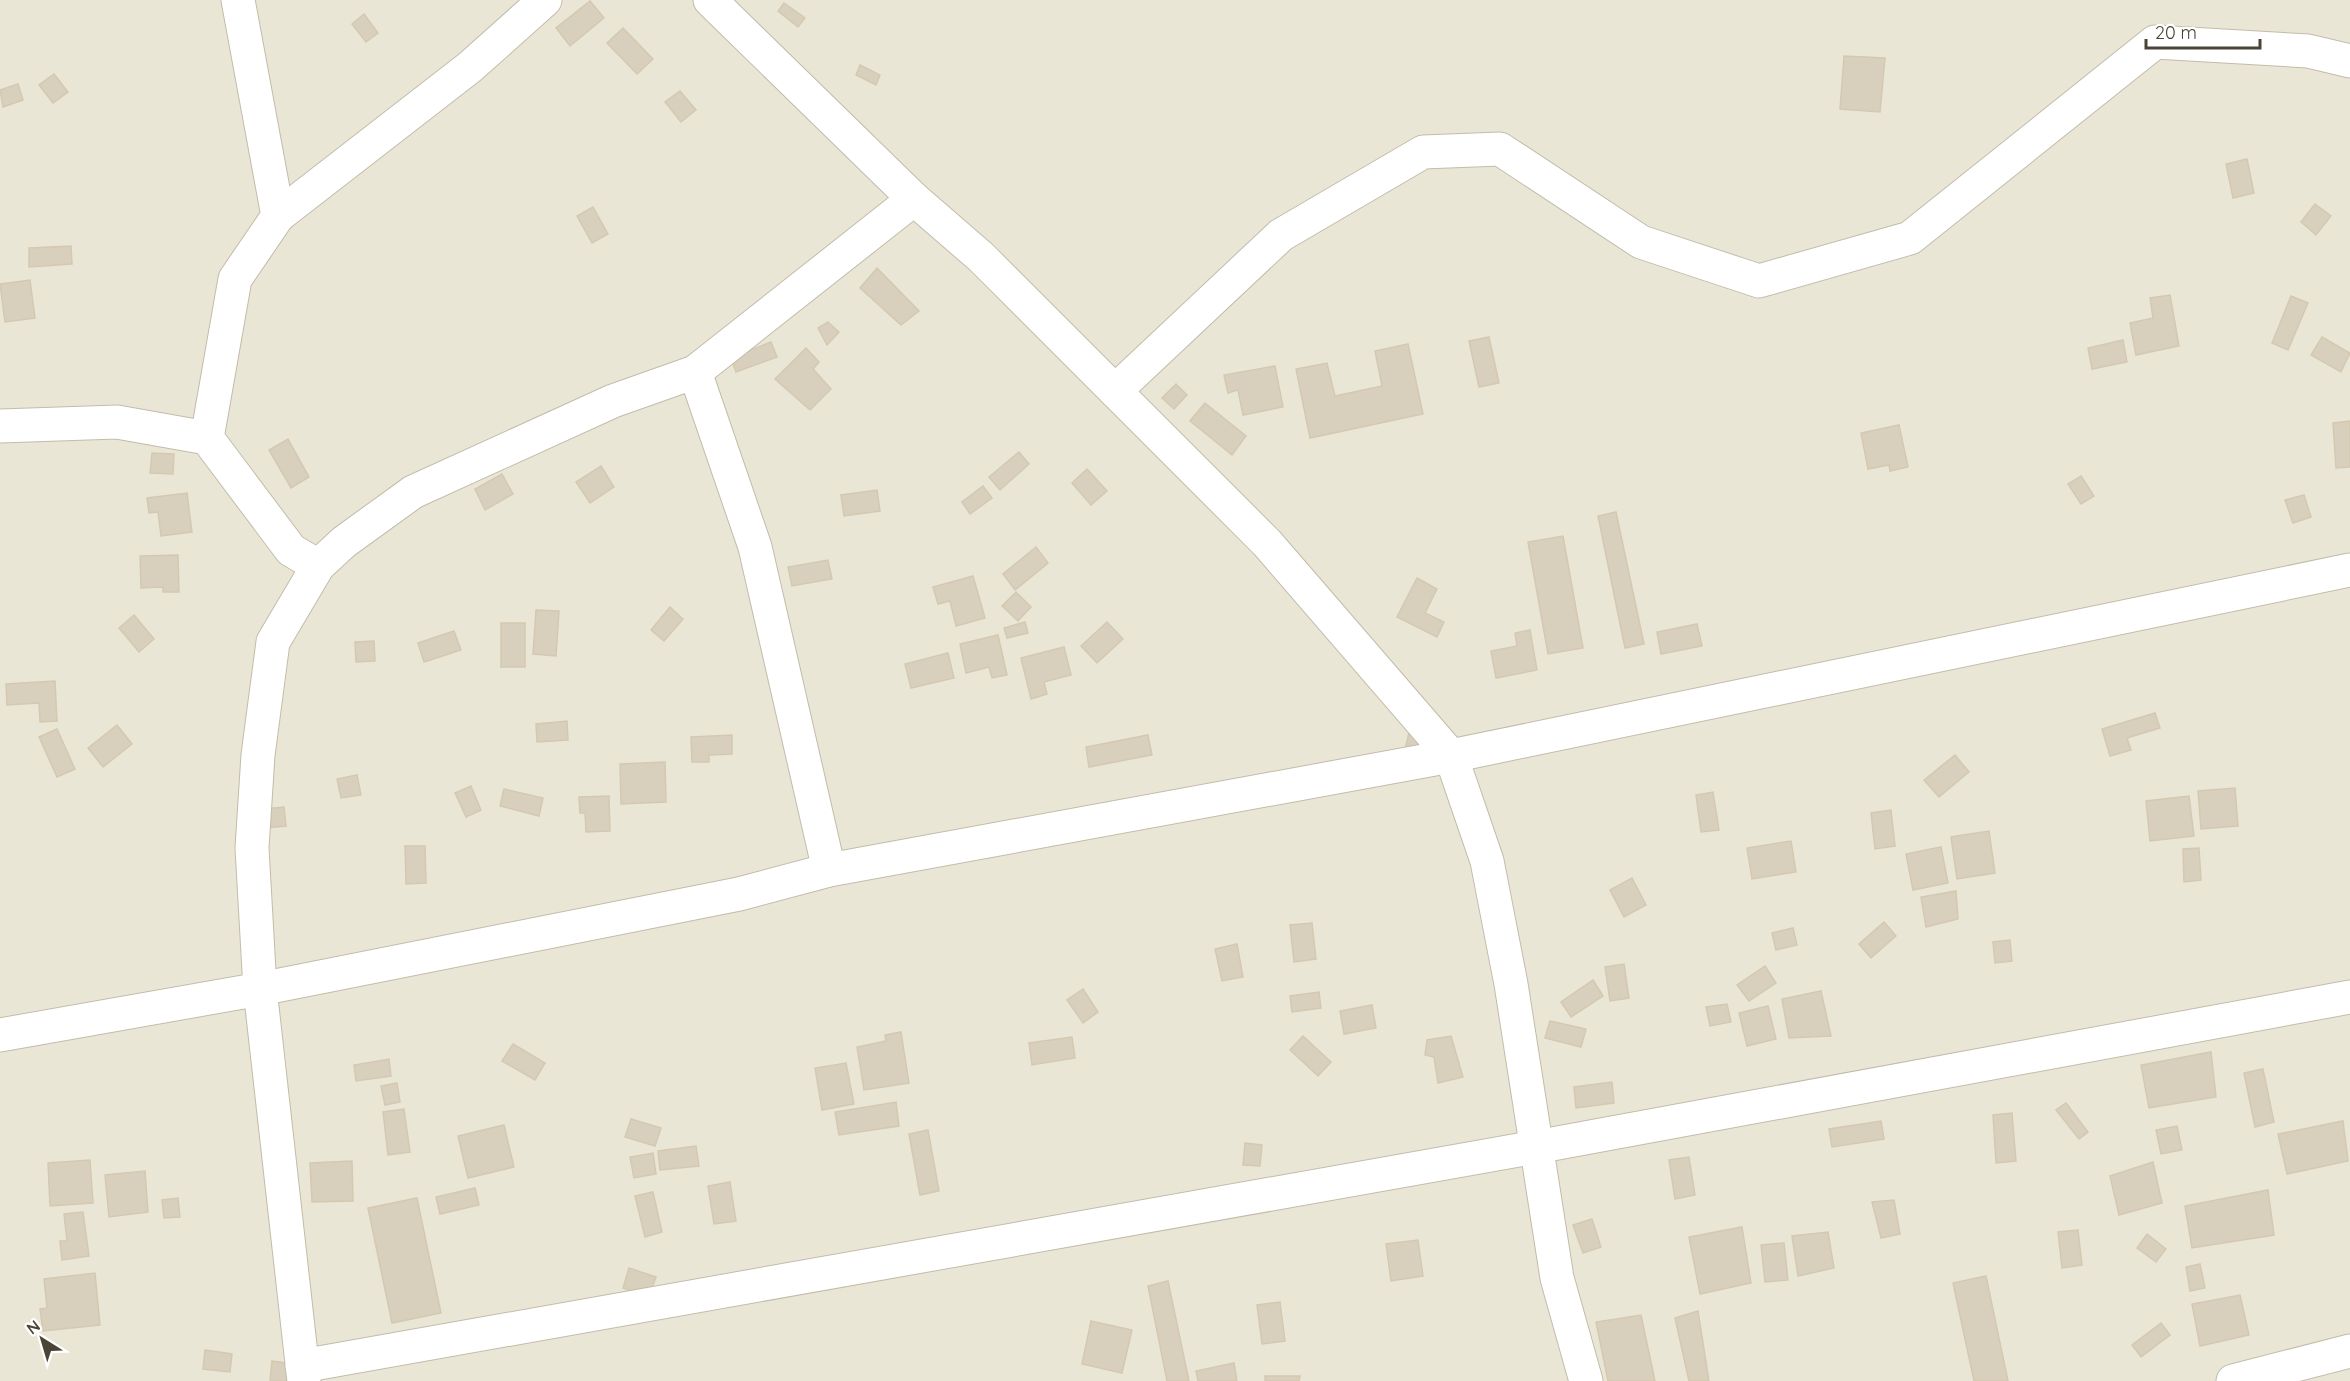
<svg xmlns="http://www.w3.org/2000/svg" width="2350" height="1381" font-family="Quicksand,sans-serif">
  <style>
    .residential { fill: #eae6d6 }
    .building { fill: #d8d0bd; stroke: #d4c9b0; stroke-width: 1.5 }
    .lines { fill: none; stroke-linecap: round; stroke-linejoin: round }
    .minor-casing { stroke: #c2bcaa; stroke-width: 35 }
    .minor { stroke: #fff; stroke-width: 33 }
  </style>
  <rect width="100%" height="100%" fill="#f6f3e9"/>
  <rect class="residential" x="0" y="0" width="2350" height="1381"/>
  <g class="building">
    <polygon points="590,1 604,18 570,46 556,28"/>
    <polygon points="784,3 805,18 798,27 778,11"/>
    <polygon points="364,14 378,33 366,42 352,24"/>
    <polygon points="623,28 653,59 637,74 607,43"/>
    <polygon points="1844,56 1885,58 1880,112 1840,109"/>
    <polygon points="860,65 880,75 876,85 856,75"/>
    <polygon points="54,74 68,92 53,103 39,85"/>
    <polygon points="18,84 23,100 3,107 0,90"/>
    <polygon points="680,91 696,110 681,122 665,102"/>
    <polygon points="2247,159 2254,193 2233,198 2226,164"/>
    <polygon points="2315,204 2331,216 2316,235 2301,222"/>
    <polygon points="593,207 608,234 592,243 577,216"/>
    <polygon points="71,246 72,264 29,267 29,248"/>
    <polygon points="877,268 919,311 901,325 860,288"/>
    <polygon points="30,280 35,318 5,322 0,284"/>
    <polygon points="2170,295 2179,346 2136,355 2130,323 2153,318 2150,298"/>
    <polygon points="2291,296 2308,303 2288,350 2272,343"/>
    <polygon points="828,322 839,332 827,345 818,328"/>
    <polygon points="1489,337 1499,383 1479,387 1469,341"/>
    <polygon points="2322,337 2350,353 2341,372 2311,355"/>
    <polygon points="2123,340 2127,362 2092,369 2088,348"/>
    <polygon points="771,342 777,357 736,372 731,358"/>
    <polygon points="1408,344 1423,414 1310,438 1296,369 1327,363 1335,396 1382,386 1375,351"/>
    <polygon points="806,348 819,362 813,369 831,389 810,410 775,379"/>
    <polygon points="1275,366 1283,407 1243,415 1238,390 1228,393 1224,375"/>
    <polygon points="1176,384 1187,395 1174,409 1162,398"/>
    <polygon points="1205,403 1246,436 1232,455 1190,421"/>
    <polygon points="2350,421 2350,467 2336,468 2333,423"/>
    <polygon points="1899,425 1908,467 1890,471 1889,465 1868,469 1861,433"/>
    <polygon points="288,439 309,477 291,488 269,450"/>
    <polygon points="1019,452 1029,464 1000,490 989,477"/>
    <polygon points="152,453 174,454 173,474 150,473"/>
    <polygon points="601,466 614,487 590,503 576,482"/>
    <polygon points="1087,469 1107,491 1091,505 1072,483"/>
    <polygon points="502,474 513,494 485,510 475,489"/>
    <polygon points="2081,476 2094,496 2081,504 2068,484"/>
    <polygon points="983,486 992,498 970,514 962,502"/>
    <polygon points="877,490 880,511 844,516 841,495"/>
    <polygon points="187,493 192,532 161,536 158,512 149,513 147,498"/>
    <polygon points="2304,495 2311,517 2293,523 2285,500"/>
    <polygon points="1616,512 1644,644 1625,648 1598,516"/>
    <polygon points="1563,536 1583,648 1548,654 1528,542"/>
    <polygon points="1036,547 1048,563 1015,590 1003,574"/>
    <polygon points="178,555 179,592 163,592 163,587 141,588 140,556"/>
    <polygon points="828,560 832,579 792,586 788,567"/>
    <polygon points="973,576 985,618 956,626 950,601 938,604 933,587"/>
    <polygon points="1417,578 1437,589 1425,613 1444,622 1437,637 1397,617"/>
    <polygon points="1016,592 1031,607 1018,621 1002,606"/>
    <polygon points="670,607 683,619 664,641 651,630"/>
    <polygon points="536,610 559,611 556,656 533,654"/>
    <polygon points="134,615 154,639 139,652 119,628"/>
    <polygon points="1025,622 1028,633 1007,638 1004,628"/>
    <polygon points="1107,622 1123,639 1097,663 1081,646"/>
    <rect x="501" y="623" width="24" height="44"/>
    <polygon points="1697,624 1702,646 1661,654 1657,632"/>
    <polygon points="1530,630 1537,670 1496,678 1491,651 1517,646 1515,633"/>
    <polygon points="454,631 461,650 424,662 418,643"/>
    <polygon points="998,635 1007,675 992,678 989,667 966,673 960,644"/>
    <polygon points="374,641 375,661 356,662 355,642"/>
    <polygon points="1064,647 1071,675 1044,682 1047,694 1031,699 1021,658"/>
    <polygon points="948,653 954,678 911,688 905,664"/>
    <polygon points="55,681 57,721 40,722 39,703 7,705 6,684"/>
    <polygon points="2155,713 2160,728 2127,738 2131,750 2110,756 2102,729"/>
    <polygon points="567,721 568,740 537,742 536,724"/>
    <polygon points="117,725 132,744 103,767 88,748"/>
    <polygon points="1410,728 1425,731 1417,766 1402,763"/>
    <polygon points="57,729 75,769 57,777 39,737"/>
    <polygon points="732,735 732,754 709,755 709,762 692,762 691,737"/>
    <polygon points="1148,735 1152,755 1089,767 1086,747"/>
    <polygon points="1955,755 1969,772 1939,797 1924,780"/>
    <polygon points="665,762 666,802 621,804 620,764"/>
    <polygon points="357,775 361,795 341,798 337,779"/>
    <polygon points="471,786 481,810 466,817 455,793"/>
    <polygon points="2235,788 2238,826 2201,829 2198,791"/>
    <polygon points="504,789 543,798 539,816 500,806"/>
    <polygon points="1713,792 1719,830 1701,832 1696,795"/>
    <polygon points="609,796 610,831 586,832 585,813 580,813 579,797"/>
    <polygon points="2189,796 2194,836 2150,841 2146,801"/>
    <polygon points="284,807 286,826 253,829 251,810"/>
    <polygon points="1891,810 1895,846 1875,849 1871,813"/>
    <polygon points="1989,831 1995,873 1957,879 1951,837"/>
    <polygon points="1791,841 1796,872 1752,879 1747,848"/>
    <polygon points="405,846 425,846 426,883 406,884"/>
    <polygon points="1941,847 1948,883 1913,890 1906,854"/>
    <polygon points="2199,848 2201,880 2184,882 2183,849"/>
    <polygon points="1632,878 1646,905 1624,917 1610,890"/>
    <polygon points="1956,891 1958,919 1926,927 1921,897"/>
    <polygon points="1884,922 1896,936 1871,958 1859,944"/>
    <polygon points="1312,923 1316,959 1294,962 1290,925"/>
    <polygon points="1793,928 1797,945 1776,950 1772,933"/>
    <polygon points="2010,940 2012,961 1995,963 1993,942"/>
    <polygon points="1237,944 1243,977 1222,981 1215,949"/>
    <polygon points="1624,964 1629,998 1610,1001 1605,967"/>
    <polygon points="1765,966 1776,983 1749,1001 1737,985"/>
    <polygon points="1593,980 1603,996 1571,1017 1561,1002"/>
    <polygon points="1083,989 1098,1012 1083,1023 1067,1000"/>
    <polygon points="1821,991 1831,1036 1789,1038 1782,999"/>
    <polygon points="1319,992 1321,1008 1292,1012 1290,996"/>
    <polygon points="1727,1004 1731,1022 1710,1026 1706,1007"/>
    <polygon points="1372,1005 1376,1028 1344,1034 1340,1011"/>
    <polygon points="1768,1006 1776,1039 1747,1046 1739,1013"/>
    <polygon points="1550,1021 1586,1029 1581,1047 1545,1038"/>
    <polygon points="901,1032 909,1083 864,1090 857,1047 886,1041 885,1035"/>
    <polygon points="1303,1036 1331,1062 1318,1076 1290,1050"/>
    <polygon points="1451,1036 1463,1077 1438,1083 1434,1057 1425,1055 1427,1040"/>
    <polygon points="1072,1037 1075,1058 1032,1065 1029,1043"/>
    <polygon points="513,1044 545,1063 535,1080 502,1061"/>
    <polygon points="2211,1052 2216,1097 2149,1108 2141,1065"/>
    <polygon points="389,1059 391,1076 356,1081 354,1065"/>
    <polygon points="846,1063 854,1104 822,1110 815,1068"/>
    <polygon points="2263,1069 2274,1122 2255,1127 2244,1073"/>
    <polygon points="1612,1082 1614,1103 1576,1108 1574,1087"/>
    <polygon points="397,1083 400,1102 385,1105 381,1086"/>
    <polygon points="896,1102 899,1126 839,1135 835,1112"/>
    <polygon points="2066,1103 2088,1132 2079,1139 2056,1110"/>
    <polygon points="404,1109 410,1152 388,1155 383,1112"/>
    <polygon points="2012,1113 2016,1161 1996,1163 1993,1115"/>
    <polygon points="631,1119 661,1128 655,1146 625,1137"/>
    <polygon points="1881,1121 1884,1139 1832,1147 1829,1129"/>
    <polygon points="2343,1121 2348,1161 2287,1174 2278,1134"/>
    <polygon points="504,1125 514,1167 468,1178 458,1136"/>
    <polygon points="2177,1126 2182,1150 2161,1154 2156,1130"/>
    <polygon points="928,1130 939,1191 920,1195 909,1134"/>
    <polygon points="1245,1143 1262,1145 1260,1166 1243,1165"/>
    <polygon points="696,1146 699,1166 660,1170 658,1151"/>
    <polygon points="653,1153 656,1174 634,1178 630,1157"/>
    <polygon points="1689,1157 1695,1195 1675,1199 1669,1160"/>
    <polygon points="90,1160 93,1203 50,1206 48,1163"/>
    <polygon points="352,1161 353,1201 312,1202 310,1163"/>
    <polygon points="2153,1162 2162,1203 2119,1215 2110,1176"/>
    <polygon points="145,1171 148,1212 109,1217 105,1175"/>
    <polygon points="730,1182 736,1221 714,1224 708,1186"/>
    <polygon points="475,1188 479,1205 440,1214 436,1197"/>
    <polygon points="2268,1190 2274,1235 2192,1248 2185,1206"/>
    <polygon points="653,1192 662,1232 645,1237 635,1196"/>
    <polygon points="178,1198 180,1217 164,1218 162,1200"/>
    <polygon points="417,1198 441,1313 392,1323 368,1208"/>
    <polygon points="1894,1200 1900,1234 1881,1238 1872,1202"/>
    <polygon points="83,1212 89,1256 62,1260 60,1241 67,1241 64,1214"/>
    <polygon points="1592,1219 1601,1247 1583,1253 1573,1225"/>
    <polygon points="1742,1227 1751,1283 1700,1294 1689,1237"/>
    <polygon points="2078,1230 2082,1265 2062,1268 2058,1232"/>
    <polygon points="1828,1232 1834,1268 1798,1276 1792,1236"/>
    <polygon points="2147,1234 2166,1249 2156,1262 2137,1248"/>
    <polygon points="1418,1240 1423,1276 1391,1281 1386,1244"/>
    <polygon points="1784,1243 1788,1280 1765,1282 1761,1245"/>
    <polygon points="2200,1264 2205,1288 2190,1291 2186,1267"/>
    <polygon points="629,1268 656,1277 649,1297 623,1288"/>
    <polygon points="95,1273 100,1325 43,1331 40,1309 47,1308 44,1279"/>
    <polygon points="1986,1276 2008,1381 1974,1381 1953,1283"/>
    <polygon points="1168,1281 1189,1381 1167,1381 1148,1286"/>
    <polygon points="2240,1295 2249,1335 2200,1346 2192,1304"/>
    <polygon points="1280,1302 1285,1341 1262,1344 1257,1305"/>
    <polygon points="1698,1311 1709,1381 1689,1381 1675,1318"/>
    <polygon points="1641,1315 1655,1381 1608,1381 1596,1322"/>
    <polygon points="1091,1321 1132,1330 1122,1373 1082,1364"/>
    <polygon points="2161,1323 2170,1335 2141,1357 2132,1345"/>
    <polygon points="205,1350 232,1354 230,1372 203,1369"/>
    <polygon points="272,1361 292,1364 290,1381 270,1381"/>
    <polygon points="1234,1363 1237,1381 1198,1381 1196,1371"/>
    <polygon points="1265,1376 1300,1376 1299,1381 1265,1381"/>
  </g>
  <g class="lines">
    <defs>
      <g id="minor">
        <polyline points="710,0 914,199 981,257 1267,543 1451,756 1487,861 1511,984 1557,1278 1586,1381"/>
        <polyline points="278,216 470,67 545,0"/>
        <polyline points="695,372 755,547 829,870"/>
        <polyline points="1115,391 1281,235 1423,152 1500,149 1641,242 1759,281 1910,238 2155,42 2308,51 2350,61"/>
        <polyline points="0,426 117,422 207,438 291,550 318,566"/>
        <polyline points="207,438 235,279 278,216 238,0"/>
        <polyline points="0,1035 260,989 739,894 829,870 1451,756 2350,570"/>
        <polyline points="302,1366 1536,1147 2350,997"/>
        <polyline points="304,1381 260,989 252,848 258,755 273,642 318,566 344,542 413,492 613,401 695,372 914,199"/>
        <polyline points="2233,1381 2350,1351"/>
      </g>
    </defs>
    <use href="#minor" class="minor-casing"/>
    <use href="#minor" class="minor"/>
  </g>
  <g transform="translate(42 1339) rotate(323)" stroke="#ffffff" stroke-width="4.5" paint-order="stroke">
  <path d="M0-4.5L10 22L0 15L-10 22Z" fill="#4a4436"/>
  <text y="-9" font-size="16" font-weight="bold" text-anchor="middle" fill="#4a4436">N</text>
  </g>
  <path d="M2146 39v9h114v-9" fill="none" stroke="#4a4436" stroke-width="3"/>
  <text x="2155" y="39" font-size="18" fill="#4a4436" stroke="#ffffff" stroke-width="4.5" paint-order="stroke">20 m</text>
</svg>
